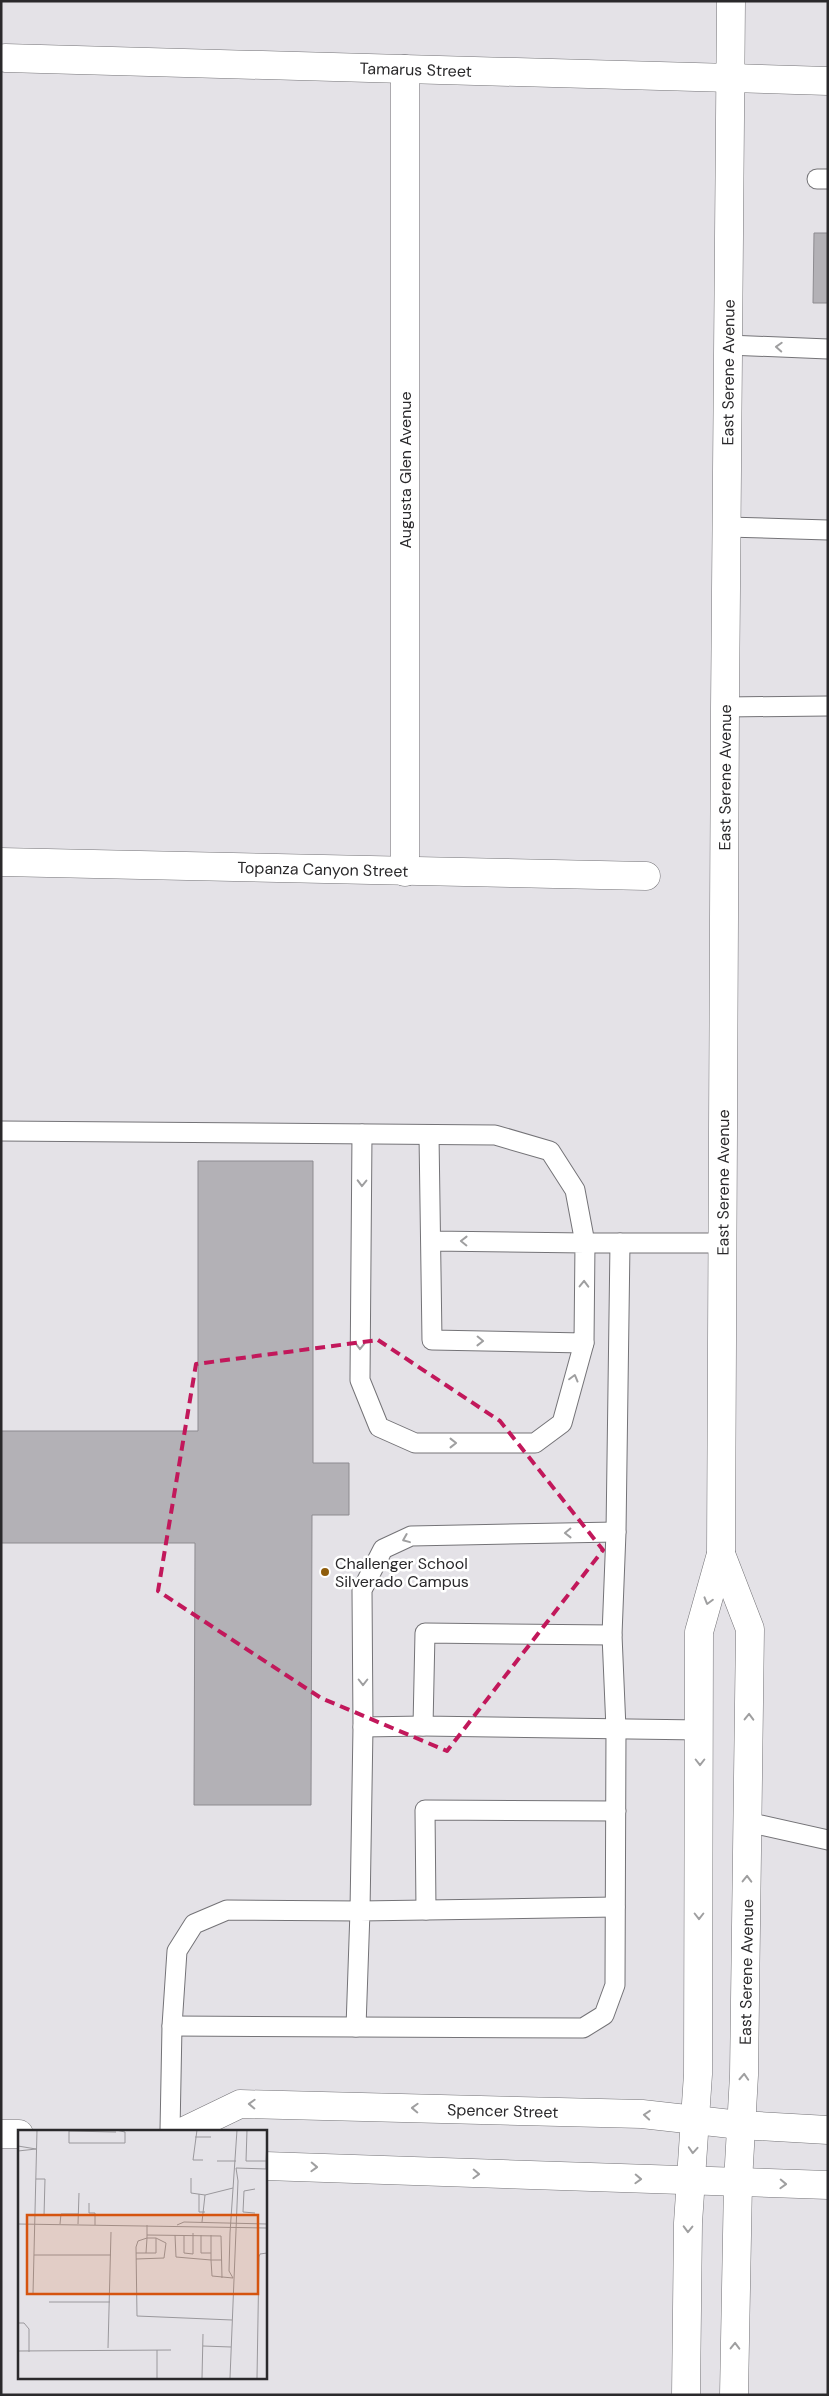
<svg xmlns="http://www.w3.org/2000/svg" width="829" height="2396" font-family="'DM Sans',sans-serif">
  <style>
    .building { fill: #b3b1b6; stroke: #8d8b90 }
    .lines { fill: none; stroke-linecap: round; stroke-linejoin: round }
    .lane-casing { stroke: #747377; stroke-width: 21 }
    .street-casing { stroke: #747377; stroke-width: 29 }
    .secondary-casing { stroke: #747377; stroke-width: 29 }
    .lane { stroke: #fff; stroke-width: 19 }
    .street { stroke: #fff; stroke-width: 28 }
    .secondary { stroke: #fff; stroke-width: 28 }
    .oneway { stroke: #9f9fa0 }
    .marked { fill: none; stroke: #c2185b; stroke-width: 4; stroke-dasharray: 10 6; stroke-linejoin: round }
    .poi-dot { fill: #8f5c0b; stroke: #fff; stroke-width: 2 }
    .labels { text-anchor: middle; stroke-width: 5; stroke-linejoin: round; paint-order: stroke }
    .street-label { font-size: 16px; fill: #2a292b; stroke: #fff }
    .poi-label { font-size: 16px; fill: #2a292b; stroke: #fff; text-anchor: start }
    .inset-road { fill: none; stroke: #9a989c; stroke-width: 1 }
    .view { fill: #d5540f; fill-opacity: 0.15; stroke: #d5540f; stroke-width: 2.5 }
    .inset-edge { fill: none; stroke: #2a292b; stroke-width: 2.5 }
  </style>
  <rect width="100%" height="100%" fill="#e4e2e7"/>
  <g class="building">
    <polygon points="814,233 828,233 828,303 813,303"/>
    <polygon points="198,1161 313,1161 313,1463 349,1463 349,1515 312,1515 311,1805 194,1805 195,1543 1,1543 1,1431 198,1431"/>
  </g>
  <g class="lines">
    <defs>
      <g id="lane">
        <polyline points="817,179 828,179"/>
        <polyline points="728,345 828,349"/>
        <polyline points="727,527 828,530"/>
        <polyline points="725,707 828,706"/>
        <polyline points="1,1131 495,1135 550,1151 575,1190 585,1243 723,1243"/>
        <polyline points="362,1134 360,1380 379,1427 415,1443 535,1443 562,1423 584,1343"/>
        <polyline points="429,1135 432,1340 584,1343 585,1243 432,1241"/>
        <polyline points="612,1635 425,1633 423,1726 700,1730"/>
        <polyline points="363,1727 423,1726"/>
        <polyline points="747,1822 828,1840"/>
        <polyline points="426,1910 425,1810 616,1811"/>
        <polyline points="172,2026 583,2028 604,2015 615,1985 616,1729 612,1635 616,1532 620,1243"/>
        <polyline points="356,2027 360,1911 615,1907"/>
        <polyline points="170,2131 172,2026 177,1951 194,1924 227,1910 360,1911 363,1727 362,1590 383,1549 411,1536 616,1532"/>
      </g>
      <g id="street">
        <path id="s1" d="M5,58L731,78"/>
        <path id="s2" d="M1,862L646,876"/>
        <polyline points="405,872 405,69"/>
      </g>
      <g id="secondary">
        <polyline points="731,78 828,81"/>
        <polyline points="721,1554 750,1629 744,2075 738,2182 734,2395"/>
        <path id="s3" d="M184,2131L240,2104L642,2114L740,2125L828,2130"/>
        <polyline points="1,2134 19,2134"/>
        <polyline points="265,2166 828,2185"/>
        <path id="s4" d="M686,2395L688,2223L698,2074L699,1632L721,1554L725,707L731,1"/>
      </g>
    </defs>
    <use href="#lane" class="lane-casing"/>
    <use href="#street" class="street-casing"/>
    <use href="#secondary" class="secondary-casing"/>
    <use href="#lane" class="lane"/>
    <use href="#street" class="street"/>
    <use href="#secondary" class="secondary"/>
  </g>
  <defs><path id="oneway-chevron" d="M-2-3.5L2.5 0L-2 3.5" fill="none" stroke-width="1.6" stroke-linecap="round" stroke-linejoin="round" transform="scale(1.25)"/></defs>
  <g class="oneway">
    <use href="#oneway-chevron" transform="translate(779 347) rotate(-177)"/>
    <use href="#oneway-chevron" transform="translate(362 1183) rotate(91)"/>
    <use href="#oneway-chevron" transform="translate(464 1241) rotate(-179)"/>
    <use href="#oneway-chevron" transform="translate(584 1284) rotate(-89)"/>
    <use href="#oneway-chevron" transform="translate(480 1341) rotate(1)"/>
    <use href="#oneway-chevron" transform="translate(360 1346) rotate(91)"/>
    <use href="#oneway-chevron" transform="translate(574 1378) rotate(-75)"/>
    <use href="#oneway-chevron" transform="translate(453 1443)"/>
    <use href="#oneway-chevron" transform="translate(568 1533) rotate(179)"/>
    <use href="#oneway-chevron" transform="translate(406 1539) rotate(158)"/>
    <use href="#oneway-chevron" transform="translate(708 1601) rotate(106)"/>
    <use href="#oneway-chevron" transform="translate(363 1682) rotate(90)"/>
    <use href="#oneway-chevron" transform="translate(749 1717) rotate(-89)"/>
    <use href="#oneway-chevron" transform="translate(700 1762) rotate(90)"/>
    <use href="#oneway-chevron" transform="translate(747 1879) rotate(-89)"/>
    <use href="#oneway-chevron" transform="translate(699 1916) rotate(90)"/>
    <use href="#oneway-chevron" transform="translate(744 2077) rotate(-87)"/>
    <use href="#oneway-chevron" transform="translate(252 2104) rotate(-178)"/>
    <use href="#oneway-chevron" transform="translate(415 2108) rotate(-178)"/>
    <use href="#oneway-chevron" transform="translate(647 2115) rotate(-175)"/>
    <use href="#oneway-chevron" transform="translate(693 2150) rotate(94)"/>
    <use href="#oneway-chevron" transform="translate(314 2167) rotate(2)"/>
    <use href="#oneway-chevron" transform="translate(476 2174) rotate(2)"/>
    <use href="#oneway-chevron" transform="translate(638 2179) rotate(2)"/>
    <use href="#oneway-chevron" transform="translate(783 2184) rotate(2)"/>
    <use href="#oneway-chevron" transform="translate(688 2229) rotate(91)"/>
    <use href="#oneway-chevron" transform="translate(735 2346) rotate(-89)"/>
  </g>
  <path class="marked" d="M378,1340L500,1421L603,1550L447,1751L321,1698L158,1591L196,1364Z"/>
  <circle class="poi-dot" cx="325" cy="1572" r="5"/>
  <g class="labels">
    <g class="street-label">
      <text dy="6" stroke="none"><textPath href="#s1" startOffset="411">Tamarus Street</textPath></text>
      <text dy="6" stroke="none"><textPath href="#s4" startOffset="2026">East Serene Avenue</textPath></text>
      <text transform="translate(405 470) rotate(-90)" y="6">Augusta Glen Avenue</text>
      <text dy="6" stroke="none"><textPath href="#s4" startOffset="1621">East Serene Avenue</textPath></text>
      <text dy="6" stroke="none"><textPath href="#s2" startOffset="322">Topanza Canyon Street</textPath></text>
      <text dy="6" stroke="none"><textPath href="#s4" startOffset="1216">East Serene Avenue</textPath></text>
      <text transform="translate(746 1972) rotate(-89)" y="6">East Serene Avenue</text>
      <text dy="6" stroke="none"><textPath href="#s3" startOffset="325">Spencer Street</textPath></text>
    </g>
    <g class="poi-label">
      <text x="335" y="1569">Challenger School<tspan x="335" dy="18">Silverado Campus</tspan></text>
    </g>
  </g>
  <g transform="translate(18 2130)">
    <rect width="249" height="249" fill="#e4e2e7"/>
    <path class="inset-road" d="M179,0L175,30H185M229,0L228,31H248V39M98,2L51,1V13H107V2L98,0M177,7H193M0,16L18,19M0,21L18,19M199,31H218M248,31L249,11M218,38L249,39M173,48V63L187,65M18,49H27L26,86M181,64V82H187M71,73V83H77V95M237,83L225,82L226,61L237,59M184,92L187,65L215,58M0,94L249,98M42,94L43,84H60M60,94L61,63M129,95V108L120,111L118,117L119,186L214,190M159,95L166,92L249,94M129,105L203,106L204,148M157,105L158,127L193,130L194,146L215,148M166,105V123L175,124V103M183,105V123H193M193,105V130H204M118,123H138V108H129L128,123M16,125H93M118,129L146,128L148,113L138,108M215,148L211,141L212,103L219,0M15,164L19,0M31,172H92M0,193H6L11,199V222M185,216L213,217M90,218L93,102M0,221L153,220M139,248V220M184,248L185,204M212,248L220,51L218,38M239,248L241,127L242,124L249,123"/>
    <path class="view" d="M9,85H240V164H9Z"/>
    <rect width="249" height="249" class="inset-edge"/>
  </g>
  <rect width="829" height="2396" fill="none" stroke="#2a292b" stroke-width="5"/>
</svg>
